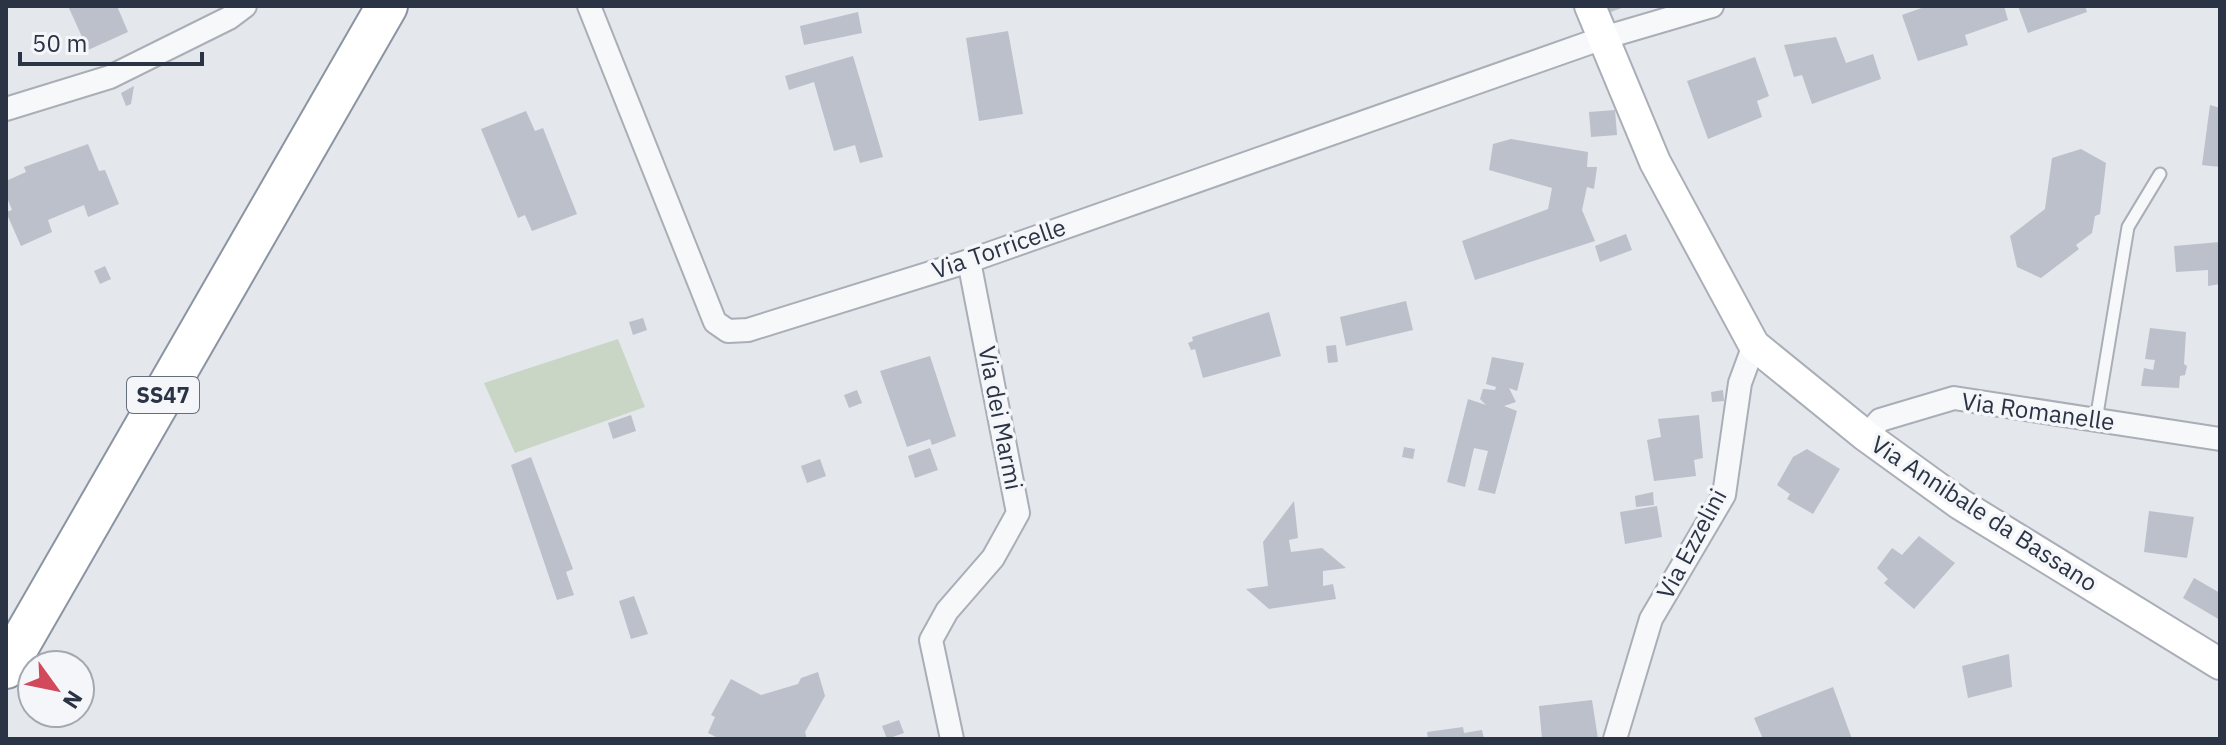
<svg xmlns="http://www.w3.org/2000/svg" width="2226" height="745" font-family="'IBM Plex Sans',sans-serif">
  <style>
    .green { fill: #c9d6c5 }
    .building { fill: #bbc0ca }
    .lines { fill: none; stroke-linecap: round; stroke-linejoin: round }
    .lane-casing { stroke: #a9aeb7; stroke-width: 15 }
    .street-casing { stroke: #a9aeb7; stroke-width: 26 }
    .secondary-casing { stroke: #a9aeb7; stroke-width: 34 }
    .highway-casing { stroke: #8b94a3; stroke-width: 44 }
    .lane { stroke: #f7f8fa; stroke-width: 11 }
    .street { stroke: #f7f8fa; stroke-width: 22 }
    .secondary { stroke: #fff; stroke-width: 30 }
    .highway { stroke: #fff; stroke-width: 40 }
    .labels { text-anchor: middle; stroke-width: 7; stroke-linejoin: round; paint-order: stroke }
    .shield { fill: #f4f6f9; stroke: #676e7b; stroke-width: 2 }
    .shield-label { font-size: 22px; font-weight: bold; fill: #2b3445 }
    .street-label { font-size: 24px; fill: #2b3445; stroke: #f4f6f9 }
  </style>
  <rect width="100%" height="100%" fill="#e4e7ec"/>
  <polygon class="green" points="618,339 645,407 515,453 484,383"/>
  <g class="building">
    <polygon points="68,6 117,6 128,32 88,50"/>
    <polygon points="1605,6 1627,6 1608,13"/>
    <polygon points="1927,6 2004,6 2008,20 1965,35 1968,45 1918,61 1902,15"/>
    <polygon points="2018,6 2085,6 2087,12 2028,33"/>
    <polygon points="858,12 862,33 804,45 800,26"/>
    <polygon points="1008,31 1023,114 979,121 966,38"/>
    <polygon points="1836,37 1846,63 1873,54 1881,79 1812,104 1802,75 1794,77 1784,45"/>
    <polygon points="853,56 883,157 860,163 855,145 834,151 814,82 789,90 785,76"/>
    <polygon points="1755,57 1769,96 1757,101 1762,117 1708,139 1687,81"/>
    <polygon points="134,86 131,104 126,106 121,93"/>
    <polygon points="2210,105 2220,108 2220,167 2202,165"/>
    <polygon points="1615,110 1617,135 1591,137 1589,112"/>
    <polygon points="526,111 535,131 543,128 577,214 532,231 525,215 518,218 481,129"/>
    <polygon points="1511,139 1588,152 1587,167 1597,167 1594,189 1587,187 1582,210 1595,241 1475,280 1462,241 1548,209 1552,188 1489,170 1493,144"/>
    <polygon points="88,144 99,171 105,170 119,204 88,217 84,205 48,220 52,232 21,246 6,212 12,210 6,195 6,181 26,172 24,167"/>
    <polygon points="2081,149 2106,163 2100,214 2095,216 2092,233 2076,245 2079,249 2041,278 2017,267 2010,236 2045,209 2052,158"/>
    <polygon points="1626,234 1632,250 1600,262 1595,246"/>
    <polygon points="2220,242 2220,284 2208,286 2208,270 2176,272 2174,246"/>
    <polygon points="105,266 111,279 100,284 94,271"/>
    <polygon points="1406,301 1413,330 1346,346 1340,317"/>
    <polygon points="1269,312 1281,356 1203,378 1195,349 1191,350 1188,343 1193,341 1192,337"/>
    <polygon points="643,318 647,330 633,335 629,322"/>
    <polygon points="2150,328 2186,332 2184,364 2187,366 2185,375 2180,376 2179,388 2141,386 2144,368 2153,370 2155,360 2145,359"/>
    <polygon points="1336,345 1338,362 1328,363 1326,346"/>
    <polygon points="930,356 956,436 932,445 930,439 907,447 880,371"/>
    <polygon points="1492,357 1524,363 1517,391 1509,388 1516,402 1504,406 1517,411 1495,494 1478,490 1488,451 1474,448 1465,487 1447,482 1468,399 1486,405 1480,399 1483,389 1495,390 1496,387 1486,384"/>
    <polygon points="857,390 862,403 849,408 844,395"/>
    <polygon points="1723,390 1724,401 1712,402 1711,392"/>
    <polygon points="631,415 636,431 613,439 608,423"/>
    <polygon points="1699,415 1703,458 1694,460 1696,476 1654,481 1647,440 1661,437 1658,419"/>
    <polygon points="1404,447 1415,449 1413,459 1402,457"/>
    <polygon points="930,448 938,470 915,478 908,456"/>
    <polygon points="1807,449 1840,469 1813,514 1787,499 1790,494 1777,485 1793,457"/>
    <polygon points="531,457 573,569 566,572 574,595 557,600 511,465"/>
    <polygon points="820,459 826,476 807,483 801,466"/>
    <polygon points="1653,492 1654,505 1636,507 1635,496"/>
    <polygon points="1294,501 1298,538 1289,540 1291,552 1322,548 1346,568 1323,571 1323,586 1333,584 1336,599 1269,609 1246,589 1268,586 1263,542"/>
    <polygon points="1657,506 1662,537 1625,544 1620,512"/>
    <polygon points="2149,511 2194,517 2187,558 2144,552"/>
    <polygon points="1919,536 1955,563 1914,609 1884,583 1888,579 1877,568 1892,548 1902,555"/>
    <polygon points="2194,578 2220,593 2220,620 2183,598"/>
    <polygon points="634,596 648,634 631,639 619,601"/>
    <polygon points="2009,654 2012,687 1968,698 1962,666"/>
    <polygon points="818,672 825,696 805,732 807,739 720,739 708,733 715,717 711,715 731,679 761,695 798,684 801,678"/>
    <polygon points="1833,687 1852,739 1763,739 1754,718"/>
    <polygon points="1592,700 1598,739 1542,739 1539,706"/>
    <polygon points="899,720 904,733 887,739 882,726"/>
    <polygon points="1463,727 1464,733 1482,730 1484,739 1428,739 1427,732"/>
  </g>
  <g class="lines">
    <defs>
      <polyline id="lane" points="2096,420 2128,227 2160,174"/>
      <g id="street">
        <polyline points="589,6 715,322 728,331 748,330 969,261 1603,38 1712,6"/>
        <polyline points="6,109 110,77 229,18 245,6"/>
        <polyline points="1866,436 1880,420 1954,398 2220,439"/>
        <polyline points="952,739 931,640 947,611 993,558 1018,513 969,261"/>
        <polyline points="1615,739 1651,619 1724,495 1740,383 1754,345"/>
      </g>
      <polyline id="secondary" points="1590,6 1655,162 1754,345 1866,436 1960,504 2220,664"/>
      <polyline id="highway" points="6,668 387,6"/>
    </defs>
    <use href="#lane" class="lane-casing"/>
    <use href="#street" class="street-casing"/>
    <use href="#secondary" class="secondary-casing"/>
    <use href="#highway" class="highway-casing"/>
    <use href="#lane" class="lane"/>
    <use href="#street" class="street"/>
    <use href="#secondary" class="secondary"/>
    <use href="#highway" class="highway"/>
  </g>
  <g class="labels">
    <rect class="shield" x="127" y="377" width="72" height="36" rx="6"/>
    <g class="shield-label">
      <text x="163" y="403">SS47</text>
    </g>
    <g class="street-label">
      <text transform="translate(999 249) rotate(-19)" y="8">Via Torricelle</text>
      <text transform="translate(2038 412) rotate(8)" y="8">Via Romanelle</text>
      <text transform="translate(1000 418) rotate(79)" y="8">Via dei Marmi</text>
      <text transform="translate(1984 514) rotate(33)" y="8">Via Annibale da Bassano</text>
      <text transform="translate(1692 544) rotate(-62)" y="8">Via Ezzelini</text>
    </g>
  </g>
  <rect width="2226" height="745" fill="none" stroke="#2b3445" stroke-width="16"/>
  <g transform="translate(56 689) rotate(123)"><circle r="38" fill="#f4f6f9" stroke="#a4a8b1" stroke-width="2"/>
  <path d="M0-6L14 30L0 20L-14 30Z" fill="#d1495b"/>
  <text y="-12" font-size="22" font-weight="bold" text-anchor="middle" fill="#2b3445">N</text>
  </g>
  <path d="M20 52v12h182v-12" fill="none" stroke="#2b3445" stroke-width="4"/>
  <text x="32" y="52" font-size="24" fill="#2b3445" stroke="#f4f6f9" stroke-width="6" paint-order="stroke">50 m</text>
</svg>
